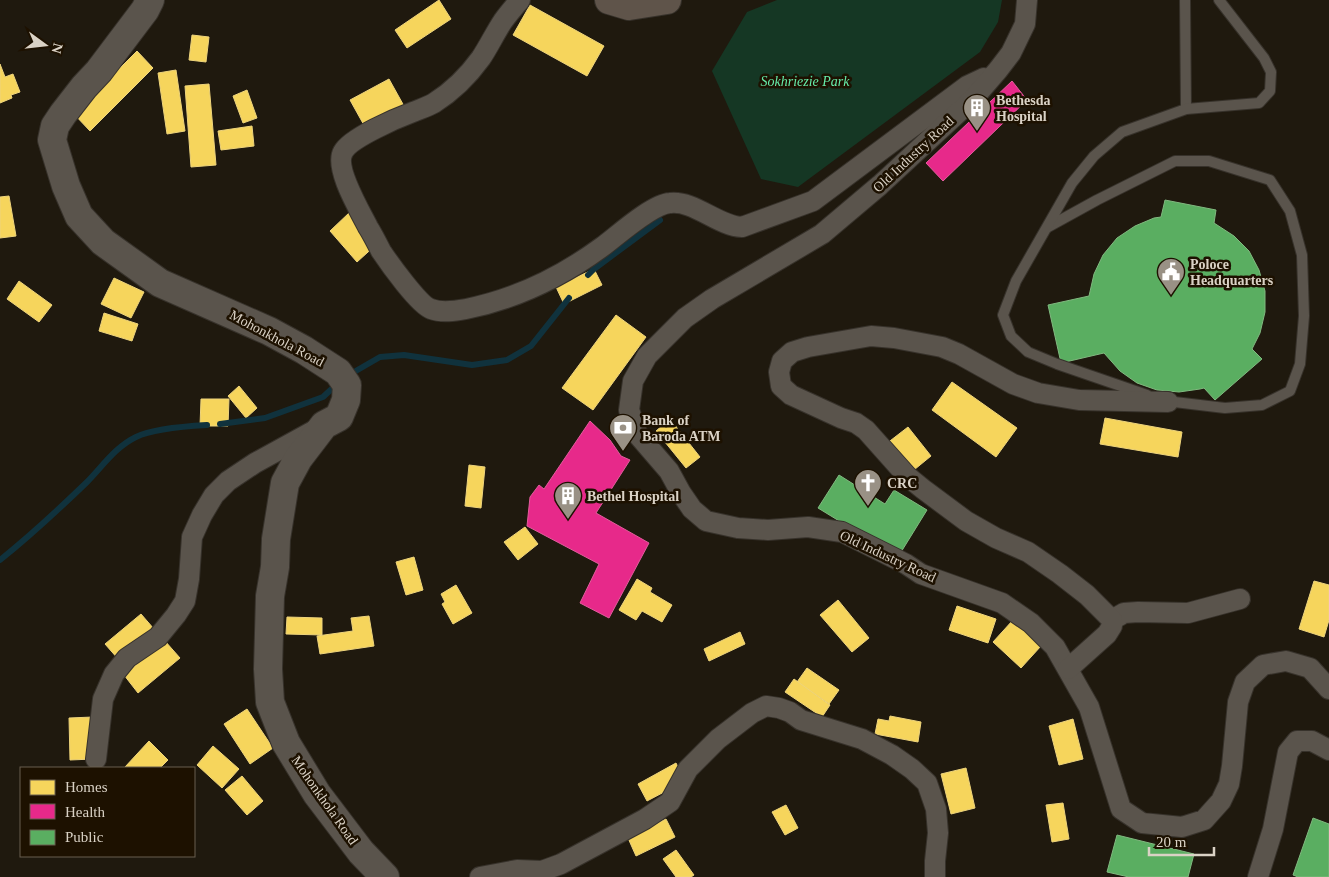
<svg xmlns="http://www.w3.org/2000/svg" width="1329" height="877" font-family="'Times New Roman',serif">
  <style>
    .green { fill: #153724 }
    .homes { fill: #f6d55c; stroke: #eed47c }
    .health { fill: #e7298a; stroke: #e35c9c }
    .public { fill: #5aae61; stroke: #80b97f }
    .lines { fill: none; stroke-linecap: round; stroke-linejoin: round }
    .stream { stroke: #10323d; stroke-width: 6 }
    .lane-casing { stroke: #37322b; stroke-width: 12 }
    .street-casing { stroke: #37322b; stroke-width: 22 }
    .secondary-casing { stroke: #37322b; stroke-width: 30 }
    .highway-casing { stroke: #37322b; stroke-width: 30 }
    .lane { stroke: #5a544c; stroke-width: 10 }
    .street { stroke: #5a544c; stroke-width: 20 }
    .secondary { stroke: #5a544c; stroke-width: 28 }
    .highway { stroke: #5f544a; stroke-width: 28 }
    .labels { text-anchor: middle; stroke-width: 5; stroke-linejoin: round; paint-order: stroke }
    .park-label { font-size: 14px; font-style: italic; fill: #66eca9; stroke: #1d1100 }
    .poi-label { font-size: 14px; font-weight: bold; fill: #dad2c5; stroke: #1d1100; text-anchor: start }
    .street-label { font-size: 14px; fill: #dad2c5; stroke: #1d1100 }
  </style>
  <rect width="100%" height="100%" fill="#1f190e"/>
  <polygon class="green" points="777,0 1002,0 998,22 980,52 798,187 761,179 712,71 747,12"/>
  <g class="homes">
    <polygon points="439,0 451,19 407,48 395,30"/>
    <polygon points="530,5 604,46 587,76 513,35"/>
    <polygon points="192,35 209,37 206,62 189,60"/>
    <polygon points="137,51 153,68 90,131 74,114"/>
    <polygon points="0,64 5,77 13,74 20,92 11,95 12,98 0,103"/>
    <polygon points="176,70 185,131 167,134 158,73"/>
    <polygon points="389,79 404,106 365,127 350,100"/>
    <polygon points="209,84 216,165 191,167 185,86"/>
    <polygon points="247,90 257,118 243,123 233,96"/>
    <polygon points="252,126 254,146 221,150 218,131"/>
    <polygon points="9,196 16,236 0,238 0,197"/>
    <polygon points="350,212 378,243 357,262 330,231"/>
    <polygon points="594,269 602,285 564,304 556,287"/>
    <polygon points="114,278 144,292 131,318 101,304"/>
    <polygon points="19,281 52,305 39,322 7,299"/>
    <polygon points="104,313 138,324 132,341 99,331"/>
    <polygon points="616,315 646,337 593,410 562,388"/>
    <polygon points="952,382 1017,428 996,457 932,410"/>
    <polygon points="239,386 257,408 246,418 228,396"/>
    <polygon points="201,399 229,399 228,426 200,426"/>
    <polygon points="1105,418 1182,432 1178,457 1100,444"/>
    <polygon points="670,419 700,457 686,468 656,431"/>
    <polygon points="908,427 931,456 909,474 886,444"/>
    <polygon points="469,465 485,467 481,508 465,506"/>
    <polygon points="525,527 538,544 518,560 504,542"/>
    <polygon points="414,557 423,590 406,595 396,562"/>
    <polygon points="637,579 652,588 650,592 672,605 662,622 642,611 636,620 619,610"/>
    <polygon points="1314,581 1329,585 1329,620 1324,637 1299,629"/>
    <polygon points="456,585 472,613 453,624 442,604 445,602 441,594"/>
    <polygon points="838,600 869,638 852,652 820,615"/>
    <polygon points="957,606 996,619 988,643 949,630"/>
    <polygon points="141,614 154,629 119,660 105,644"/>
    <polygon points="369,616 374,646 320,654 317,636 353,631 351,618"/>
    <polygon points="287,617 322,618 322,635 286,634"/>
    <polygon points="1013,620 1041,646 1021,668 993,642"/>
    <polygon points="740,632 745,644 709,661 704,649"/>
    <polygon points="165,641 180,658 138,693 124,675"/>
    <polygon points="807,668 839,690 829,704 797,682"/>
    <polygon points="794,679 830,705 822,717 785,692"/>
    <polygon points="247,709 273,748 250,764 224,724"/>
    <polygon points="890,716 921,722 918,742 875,734 878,719 889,721"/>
    <polygon points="93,717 93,759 70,760 69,718"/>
    <polygon points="1073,719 1083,759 1059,765 1049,726"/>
    <polygon points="149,741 168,760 160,768 126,768 125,767"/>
    <polygon points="213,746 239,769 222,788 197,765"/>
    <polygon points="676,763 685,781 647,801 638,784"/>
    <polygon points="966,768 975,808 951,814 941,774"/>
    <polygon points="242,776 263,801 247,815 225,790"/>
    <polygon points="1063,803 1069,839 1052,842 1046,805"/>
    <polygon points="786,805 798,828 785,835 772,812"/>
    <polygon points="666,819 675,837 636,856 628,838"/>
    <polygon points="676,850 694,875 691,877 676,877 663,859"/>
  </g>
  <g class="health">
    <polygon points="1012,81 1027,100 943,181 926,163"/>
    <polygon points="590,421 610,440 621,456 630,460 596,513 649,543 609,618 580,603 599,564 527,526 530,497 539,485 544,489"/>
  </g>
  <g class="public">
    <polygon points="1165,200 1216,210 1214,223 1234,236 1249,251 1259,270 1265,291 1265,312 1260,333 1252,349 1262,359 1215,400 1204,388 1200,389 1179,392 1157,390 1137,383 1120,371 1104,353 1061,363 1048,305 1089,296 1094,274 1103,255 1117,238 1135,226 1154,218 1161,217"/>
    <polygon points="839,475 885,504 894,490 927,510 898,557 818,508"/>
    <polygon points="1313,818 1329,824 1329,877 1298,877 1293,875"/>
    <polygon points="1117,835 1194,854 1188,877 1129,877 1107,872"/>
  </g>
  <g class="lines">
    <g class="stream">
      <polyline points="588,275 594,269 660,220"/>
      <polyline points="354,372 380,357 404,355 472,365 507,360 531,346 569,298"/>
      <polyline points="220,424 265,418 323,397 337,384"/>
      <path d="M0,560C30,536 58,510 86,483C102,467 115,447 136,437C152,429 189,426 207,425"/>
    </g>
    <defs>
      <g id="lane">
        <polyline points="1185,0 1186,109"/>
        <polyline points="1048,227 1097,200 1175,161 1209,161 1270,180 1290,211 1302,255 1304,316 1300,364 1290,391 1262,405 1225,408 1166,401"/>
        <polyline points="1147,395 1057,364 1028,352 1011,336 1003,315 1016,281 1072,183 1094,156 1122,132 1186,109 1259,103 1270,91 1271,72 1264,58 1219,0"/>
      </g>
      <g id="street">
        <path d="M520,0C514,7 508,14 503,21C495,33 489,46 481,58C468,76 453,91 434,103C427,107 420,109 413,112C397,118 350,138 343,152C334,168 360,211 368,227C373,235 377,243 381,251C389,263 419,305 431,309C442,313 455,311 466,309C516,299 561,277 602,247C617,236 652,204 670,203C694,200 718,226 742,227L813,201L967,86L984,78"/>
        <polyline points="1027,0 1025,24 1011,53 998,70 973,99 880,185 822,234 712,299 685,318 647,356 633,381 629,410 638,435 669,471 681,493 692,509 706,521 738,528 768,530 808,527 842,532 906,564 921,574 1002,603 1031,623 1055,647 1089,707 1121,809 1142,823 1182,827 1204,820 1221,801 1229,784 1232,766 1238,702 1245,682 1263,665 1286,661 1310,668 1329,689"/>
        <polyline points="1112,620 1124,613 1138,612 1188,613 1240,599"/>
        <polyline points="1068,669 1107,634 1112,626 1112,620 1087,595 1060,574 1028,552 996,538 966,521 923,489 907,476 866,430 856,423 841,418 791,395 781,386 779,372 782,361 792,352 808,347 871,336 894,338 942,347 959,354 1013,384 1038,393 1079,400 1168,402"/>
        <polyline points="96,759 103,699 114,674 127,658 158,637 176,615 185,601 189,579 192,537 202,515 214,495 228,481 255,463 317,429"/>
        <polyline points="480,877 517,870 542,871 561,864 645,819 670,802 688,769 718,739 752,713 766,706 779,708 790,712 801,720 862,739 892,755 912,769 927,783 936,809 938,833 935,861 935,877"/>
        <polyline points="1258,877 1273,829 1288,752 1297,741 1312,741 1329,750"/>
      </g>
      <polyline id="secondary" points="150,0 145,10 99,71 84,87 63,114 55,126 52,140 66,186 79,216 103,242 160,283 269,331 304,350 338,372 347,385 346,400 339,417 324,425 298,459 285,483 276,539 275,567 270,596 268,669 270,702 286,743 317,794 361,852 385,877"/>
      <polyline id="highway" points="609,0 629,6 667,0"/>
    </defs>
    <use href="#lane" class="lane-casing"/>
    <use href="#street" class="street-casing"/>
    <use href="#secondary" class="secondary-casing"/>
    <use href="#highway" class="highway-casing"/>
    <use href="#lane" class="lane"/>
    <use href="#street" class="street"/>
    <use href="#secondary" class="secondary"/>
    <use href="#highway" class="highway"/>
  </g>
  <defs>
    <symbol id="building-pin" viewBox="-11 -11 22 30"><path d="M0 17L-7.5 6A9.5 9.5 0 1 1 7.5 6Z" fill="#999185" stroke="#1d1100"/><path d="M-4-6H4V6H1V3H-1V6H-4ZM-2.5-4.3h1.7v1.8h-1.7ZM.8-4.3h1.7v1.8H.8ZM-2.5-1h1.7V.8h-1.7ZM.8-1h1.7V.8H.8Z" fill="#fff"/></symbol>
    <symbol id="civic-pin" viewBox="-11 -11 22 30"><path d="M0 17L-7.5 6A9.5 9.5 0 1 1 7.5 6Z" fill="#999185" stroke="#1d1100"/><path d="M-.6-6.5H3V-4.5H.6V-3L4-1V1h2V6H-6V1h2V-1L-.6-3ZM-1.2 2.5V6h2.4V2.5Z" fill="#fff"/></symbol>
    <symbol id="bank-pin" viewBox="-11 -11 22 30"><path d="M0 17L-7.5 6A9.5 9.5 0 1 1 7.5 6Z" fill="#999185" stroke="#1d1100"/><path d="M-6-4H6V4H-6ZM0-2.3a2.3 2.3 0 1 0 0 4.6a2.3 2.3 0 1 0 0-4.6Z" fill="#fff"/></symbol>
    <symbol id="church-pin" viewBox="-11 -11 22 30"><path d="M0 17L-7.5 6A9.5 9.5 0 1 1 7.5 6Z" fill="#999185" stroke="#1d1100"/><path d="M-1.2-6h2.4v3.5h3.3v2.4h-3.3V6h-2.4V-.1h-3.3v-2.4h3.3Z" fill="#fff"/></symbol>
  </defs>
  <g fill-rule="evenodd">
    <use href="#building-pin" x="961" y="92" width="32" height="43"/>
    <use href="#civic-pin" x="1155" y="256" width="32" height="43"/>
    <use href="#bank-pin" x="607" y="412" width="32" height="43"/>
    <use href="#church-pin" x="852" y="467" width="32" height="43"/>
    <use href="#building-pin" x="552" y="480" width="32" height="43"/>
  </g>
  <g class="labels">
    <g class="park-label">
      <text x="805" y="86">Sokhriezie Park</text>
    </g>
    <g class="poi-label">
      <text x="996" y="105">Bethesda<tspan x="996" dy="16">Hospital</tspan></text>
      <text x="1190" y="269">Poloce<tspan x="1190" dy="16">Headquarters</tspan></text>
      <text x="642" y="425">Bank of<tspan x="642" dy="16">Baroda ATM</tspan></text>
      <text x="887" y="488">CRC</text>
      <text x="587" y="501">Bethel Hospital</text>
    </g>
    <g class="street-label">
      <text transform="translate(913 154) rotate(-43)" y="5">Old Industry Road</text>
      <text transform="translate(277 338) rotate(28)" y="5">Mohonkhola Road</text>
      <text transform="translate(888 556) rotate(25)" y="5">Old Industry Road</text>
      <text transform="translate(325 800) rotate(55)" y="5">Mohonkhola Road</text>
    </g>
  </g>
  <rect x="20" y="767" width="175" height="90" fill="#1d1100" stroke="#695e4f"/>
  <rect x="30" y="780" width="25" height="15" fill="#f6d55c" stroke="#695e4f"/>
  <text x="65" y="792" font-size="15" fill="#dad2c5">Homes</text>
  <rect x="30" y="804" width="25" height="15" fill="#e7298a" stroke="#695e4f"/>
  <text x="65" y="817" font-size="15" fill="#dad2c5">Health</text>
  <rect x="30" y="830" width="25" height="15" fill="#5aae61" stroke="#695e4f"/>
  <text x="65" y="842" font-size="15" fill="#dad2c5">Public</text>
  <g transform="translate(45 45) rotate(105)" stroke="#1d1100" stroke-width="4" paint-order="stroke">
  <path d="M0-4L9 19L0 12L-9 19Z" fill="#dad2c5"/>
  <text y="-8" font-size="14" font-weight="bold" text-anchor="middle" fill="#dad2c5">N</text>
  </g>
  <path d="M1149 847v8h65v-8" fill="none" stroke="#dad2c5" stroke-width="2.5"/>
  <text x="1156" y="847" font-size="15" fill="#dad2c5" stroke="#1d1100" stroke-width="4" paint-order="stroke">20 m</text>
</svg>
